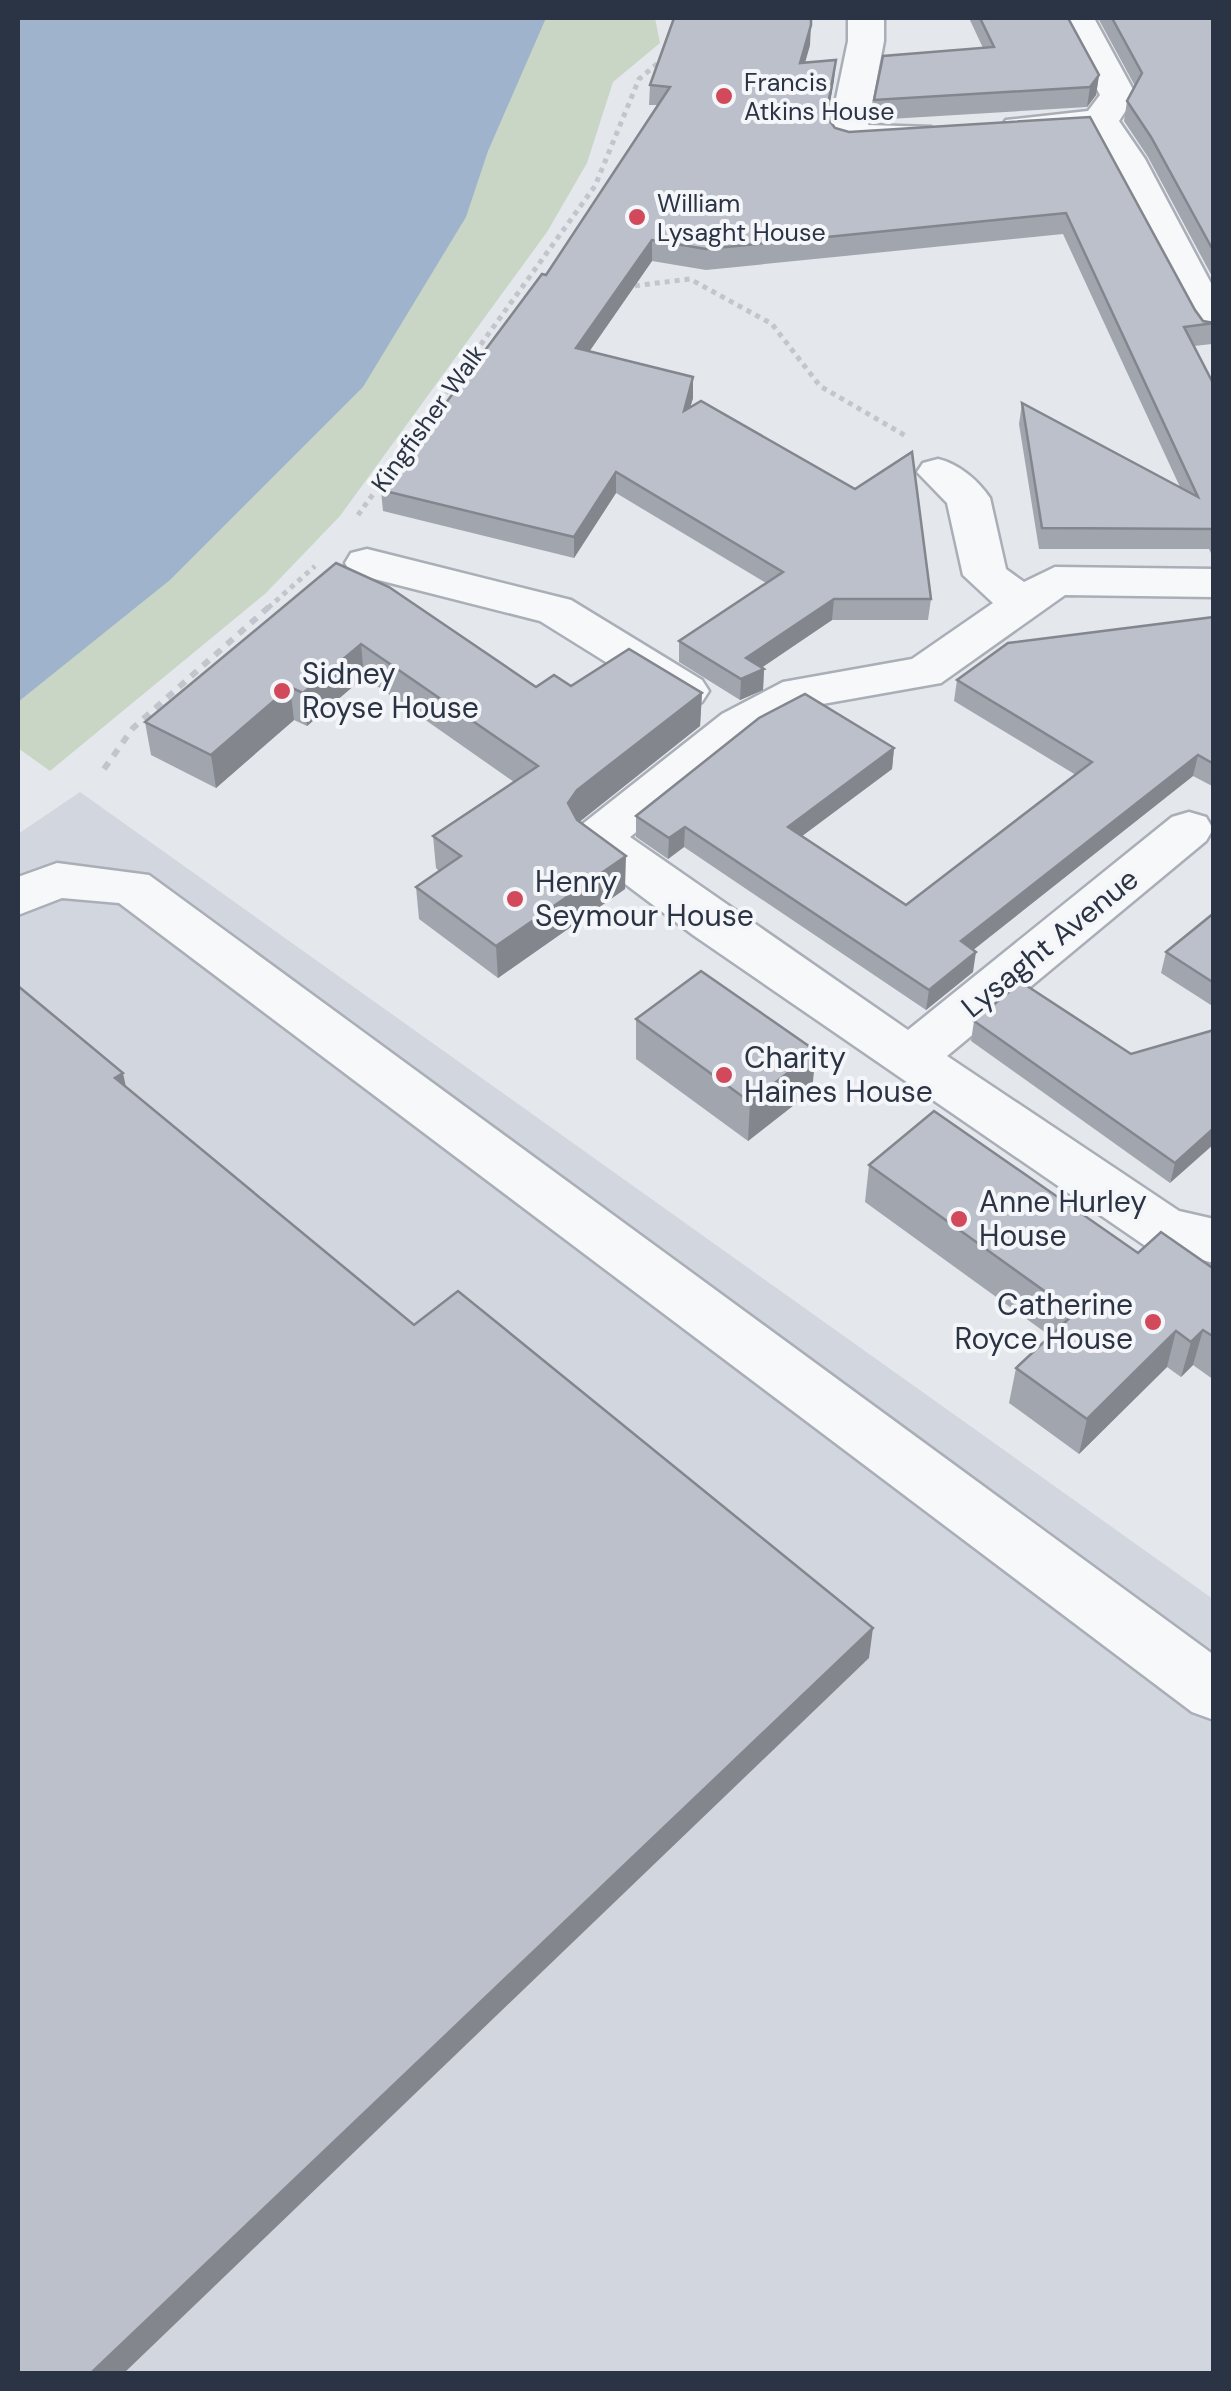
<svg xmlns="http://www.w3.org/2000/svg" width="1231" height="2391" font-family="'DM Sans',sans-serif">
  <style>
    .built { fill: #d2d6de }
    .green { fill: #c9d6c5 }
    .water { fill: #9fb4cc }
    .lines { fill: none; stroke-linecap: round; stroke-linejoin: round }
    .minor-casing { stroke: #a9aeb7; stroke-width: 5 }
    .path-far1 { stroke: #c2c5cb; stroke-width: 5; stroke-dasharray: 5 5; stroke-linecap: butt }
    .path { stroke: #c2c5cb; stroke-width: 6; stroke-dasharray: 8 8; stroke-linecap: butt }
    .minor { fill: #f7f8fa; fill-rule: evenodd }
    .wall { fill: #a1a5ae }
    .shaded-wall { fill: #83868d }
    .building { fill: #bbc0ca; stroke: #83868d; stroke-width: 2.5 }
    .poi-dot { fill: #d1495b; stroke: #f4f6f9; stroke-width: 4 }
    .labels { text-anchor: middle; stroke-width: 8; stroke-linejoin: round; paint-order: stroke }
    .far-poi-label { font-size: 25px; fill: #2b3445; stroke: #f4f6f9; text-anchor: start }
    .far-street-label { font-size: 25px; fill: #2b3445; stroke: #f4f6f9 }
    .poi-label { font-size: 30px; fill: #2b3445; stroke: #f4f6f9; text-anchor: start }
    .street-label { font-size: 30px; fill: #2b3445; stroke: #f4f6f9 }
  </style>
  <rect width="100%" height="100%" fill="#e4e7ec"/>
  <polygon class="built" points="80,792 1213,1599 1214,2373 18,2374 18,834"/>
  <polygon class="green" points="52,18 655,18 660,43 613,82 587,163 547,232 340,516 266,593 50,771 18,748 18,66"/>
  <polygon class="water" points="18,18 546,18 488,151 466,217 363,387 170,580 18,702"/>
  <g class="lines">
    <defs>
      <g id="minor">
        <polygon points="848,18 884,18 884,41 868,125 931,127 937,135 931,143 847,148 834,145 828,137 848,41"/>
        <polygon points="1059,18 1094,18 1136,95 1119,121 1145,159 1214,289 1214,341 1200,338 1194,329 1090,133 1019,139 1006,136 1000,128 1006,120 1088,111 1100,95"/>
        <path d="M938,459C959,464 978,480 990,498L1006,569L1024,582L1055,567L1214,569V597L1065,595L941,683L811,706L756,736L630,837L908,1030L1172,817L1189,812L1206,817L1213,829L1206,841L947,1056L1179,1211L1214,1219V1263L1144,1245L693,935L580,850L572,838L580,826L722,714L783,682L912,659L993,603L963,575L947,503L917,472L923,463Z"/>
        <polygon points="367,549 571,600 702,680 709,691 702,702 686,706 670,702 540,621 351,573 345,563 351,553"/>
        <polygon points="57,863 149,875 1214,1655 1214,1720 1192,1712 119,903 62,898 18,915 18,877"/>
      </g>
    </defs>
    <use href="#minor" class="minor-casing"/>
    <g class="path-far1">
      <polyline points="625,287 690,279 772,324 820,386 906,436"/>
      <polyline points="358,515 595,186 639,79 663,59"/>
      <polyline points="268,608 315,566"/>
    </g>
    <polyline class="path" points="104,769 133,728 271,605"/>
    <use href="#minor" class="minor"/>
  </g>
  <g class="wall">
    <polygon points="969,18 1068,18 1099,75 1096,95 1087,107 873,120 874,100 983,48"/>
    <polygon points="1098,18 1214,18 1214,280 1148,157 1124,121 1127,101 1135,86"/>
    <polygon points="810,45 805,63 834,80 827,119 835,128 849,132 1090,117 1195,310 1203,321 1214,324 1212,344 1194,346 1214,385 1214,559 1209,549 1039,549 1019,424 1022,403 1180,487 1063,234 706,270 652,261 589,352 693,377 693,398 690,408 931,599 928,620 832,620 762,667 764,669 763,690 740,700 679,662 679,641 766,583 616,493 574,558 383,511 381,490 546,275 657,105 649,105 650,85"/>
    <polygon points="336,563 536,687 571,686 702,693 700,726 579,822 625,889 498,978 419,919 416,887 439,871 436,868 433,836 514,782 364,677 307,726 294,720 216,788 151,755 145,722"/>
    <polygon points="1214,617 1214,787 1193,776 973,950 973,972 926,1010 684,847 668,859 636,837 636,816 894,748 892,769 802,836 906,905 1076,775 954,701 957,680"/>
    <polygon points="1214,913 1214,1007 1161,973 1166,952"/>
    <polygon points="636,1019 812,1091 748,1141 636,1059"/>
    <polygon points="974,1021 1131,1054 1214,1030 1170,1183 971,1041"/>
    <polygon points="869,1165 1138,1253 1214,1269 1214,1380 1193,1365 1181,1377 1167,1367 1079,1454 1009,1403 1016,1368 1050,1336 865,1202"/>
  </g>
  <g class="shaded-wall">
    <polygon points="811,25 810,45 799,83 800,63"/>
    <polygon points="836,60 834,80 824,136 826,116"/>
    <polygon points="1099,75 1096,95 1087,107 1090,87"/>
    <polygon points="652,240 652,261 577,369 576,348"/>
    <polygon points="693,377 693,398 683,432 684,411"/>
    <polygon points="616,472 616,493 574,558 574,537"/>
    <polygon points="834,599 832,620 751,675 764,669 763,690 740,700 741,679 746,658"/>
    <polygon points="361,644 364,677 307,726 303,693"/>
    <polygon points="290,687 294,720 216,788 211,755"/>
    <polygon points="702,693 700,726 578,823 568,803 577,790"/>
    <polygon points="894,748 892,769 786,848 788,827"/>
    <polygon points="1198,755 1193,776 958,962 961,941"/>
    <polygon points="685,827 684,847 668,859 669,838"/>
    <polygon points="626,856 625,889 498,978 496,946"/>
    <polygon points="976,952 973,972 926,1010 929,990"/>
    <polygon points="816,1051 812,1091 748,1141 750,1102"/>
    <polygon points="123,1073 130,1106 115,1078"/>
    <polygon points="1214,1128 1214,1144 1170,1183 1175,1163"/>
    <polygon points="1203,1330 1193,1365 1181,1377 1191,1342"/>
    <polygon points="1176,1331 1167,1367 1079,1454 1087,1419"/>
    <polygon points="873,1628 869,1658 123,2374 90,2374"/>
  </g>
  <g class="building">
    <polygon points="674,18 811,18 811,25 800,63 836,60 826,116 835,128 849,132 1090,117 1195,310 1203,321 1214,323 1184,327 1214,385 1214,529 1042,528 1022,403 1198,497 1066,213 706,249 652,240 576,348 693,377 684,411 701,401 855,489 912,452 931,599 834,599 746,658 764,669 741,679 679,641 783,572 616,472 574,537 381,490 542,274 546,275 670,87 650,85"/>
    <polygon points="980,18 1068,18 1099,75 1090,87 874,100 883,56 994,47"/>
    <polygon points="1112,18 1214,18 1214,252 1151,137 1127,101 1142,73"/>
    <polygon points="336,563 389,587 536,687 554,675 571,686 629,649 702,693 577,790 568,803 577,820 626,856 496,946 416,887 461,856 433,836 538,766 361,644 303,693 290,687 211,755 145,722"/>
    <polygon points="1214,617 1214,764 1198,755 961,941 976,952 929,990 685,827 669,838 636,816 759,718 805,694 894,748 788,827 906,905 1092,762 957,680 1008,643"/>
    <polygon points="1214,913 1214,983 1166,952"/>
    <polygon points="701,971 816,1051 750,1102 636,1019"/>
    <polygon points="1021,982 1131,1054 1214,1030 1214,1128 1175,1163 974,1021"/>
    <polygon points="18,986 123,1073 115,1078 414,1325 458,1291 873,1628 90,2374 18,2374"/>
    <polygon points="934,1111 1138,1253 1161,1232 1214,1269 1214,1337 1203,1330 1191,1342 1176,1331 1087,1419 1016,1368 1075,1313 869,1165"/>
  </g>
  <g class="poi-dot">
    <circle cx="724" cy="96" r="10"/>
    <circle cx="637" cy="217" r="10"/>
    <circle cx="282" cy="691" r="10"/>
    <circle cx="515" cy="899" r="10"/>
    <circle cx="724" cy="1075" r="10"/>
    <circle cx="959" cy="1219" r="10"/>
    <circle cx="1153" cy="1322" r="10"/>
  </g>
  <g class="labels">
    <g class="far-poi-label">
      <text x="744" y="91">Francis<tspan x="744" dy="29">Atkins House</tspan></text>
      <text x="657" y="212">William<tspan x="657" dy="29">Lysaght House</tspan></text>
    </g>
    <g class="far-street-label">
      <text transform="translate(428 418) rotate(-54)" y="9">Kingfisher Walk</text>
    </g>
    <g class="poi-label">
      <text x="302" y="684">Sidney<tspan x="302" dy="34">Royse House</tspan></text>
      <text x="535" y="892">Henry<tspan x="535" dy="34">Seymour House</tspan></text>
      <text x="744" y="1068">Charity<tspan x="744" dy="34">Haines House</tspan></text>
      <text x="979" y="1212">Anne Hurley<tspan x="979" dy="34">House</tspan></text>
      <text x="1133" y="1315" text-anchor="end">Catherine<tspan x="1133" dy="34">Royce House</tspan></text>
    </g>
    <g class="street-label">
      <text transform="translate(1050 943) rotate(-39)" y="10">Lysaght Avenue</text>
    </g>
  </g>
  <rect width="1231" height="2391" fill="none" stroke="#2b3445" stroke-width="40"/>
</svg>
